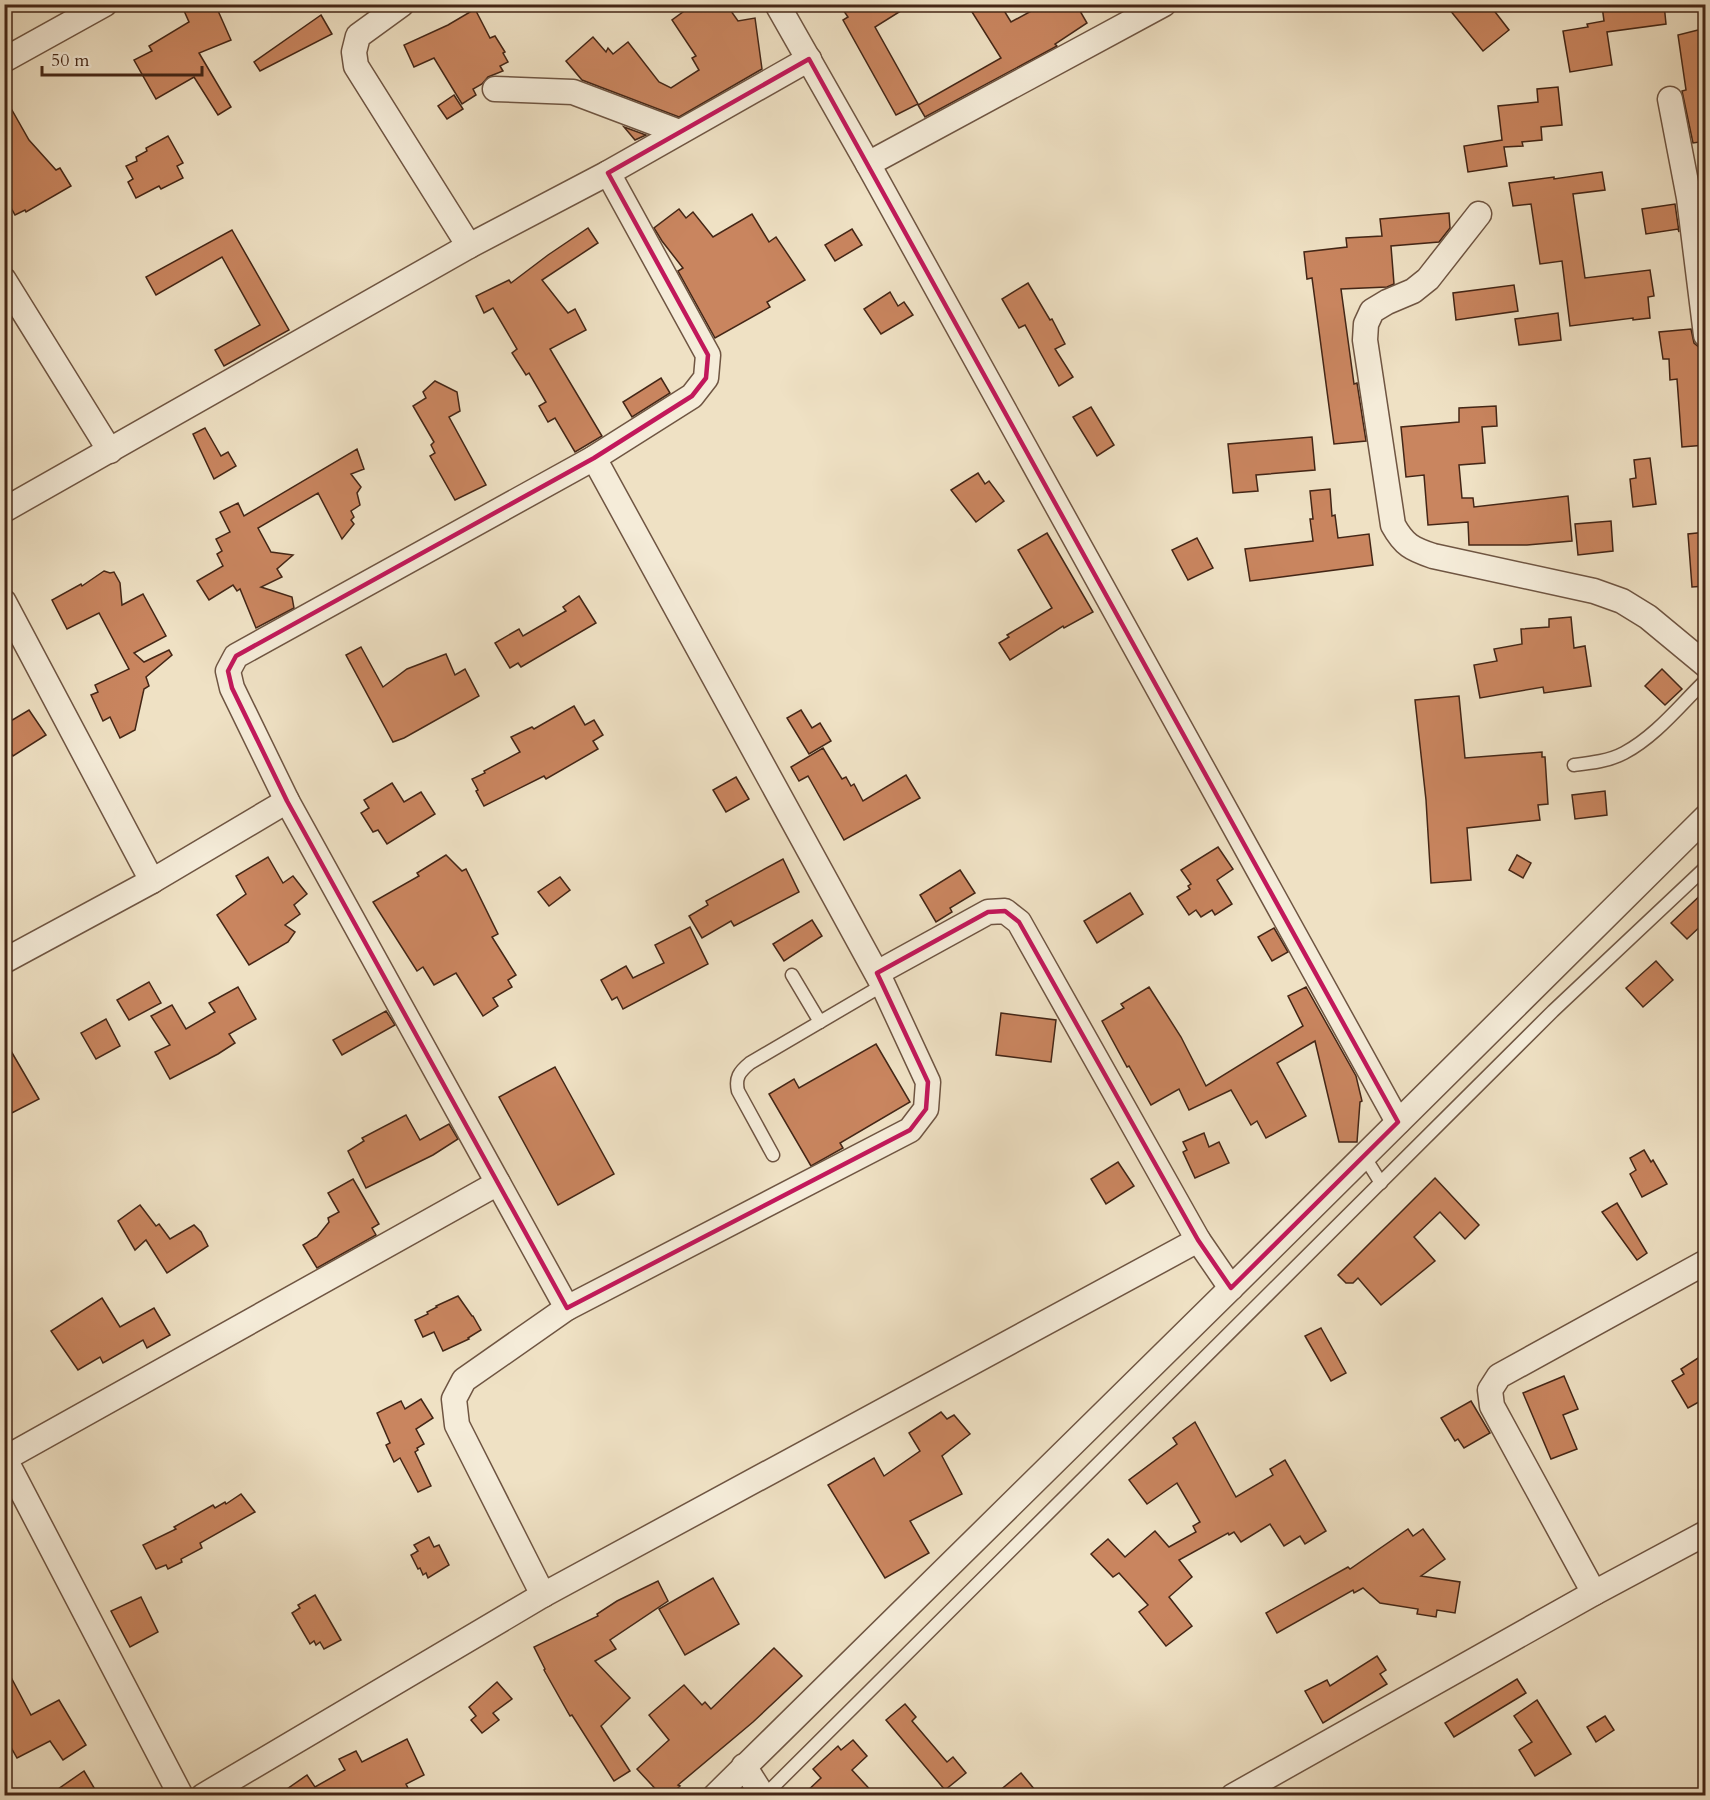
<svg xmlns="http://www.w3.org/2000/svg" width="1710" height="1800" font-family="Cardo,serif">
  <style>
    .building { fill: #c9855f; stroke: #442616; stroke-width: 1.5 }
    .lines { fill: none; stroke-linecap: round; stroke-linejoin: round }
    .service-casing { stroke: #6f5542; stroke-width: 15 }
    .minor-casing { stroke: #6f5542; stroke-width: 27 }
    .service { stroke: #f5ecd9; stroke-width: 12 }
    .minor { stroke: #f5ecd9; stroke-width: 24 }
    .marked { fill: none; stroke: #c2185b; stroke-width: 4.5; stroke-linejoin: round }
  </style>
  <rect width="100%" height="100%" fill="#efe1c4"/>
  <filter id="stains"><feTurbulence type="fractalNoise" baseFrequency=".00333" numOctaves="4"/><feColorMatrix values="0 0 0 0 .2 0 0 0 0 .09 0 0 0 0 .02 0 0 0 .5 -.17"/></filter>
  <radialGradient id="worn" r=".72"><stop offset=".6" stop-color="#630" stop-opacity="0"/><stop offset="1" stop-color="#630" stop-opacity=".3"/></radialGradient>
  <g class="building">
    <polygon points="181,4 215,4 231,40 199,53 231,107 218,115 194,77 156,99 134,60 152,51 149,46 189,22"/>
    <polygon points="694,4 726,4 738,21 755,18 762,69 679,117 582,80 566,61 593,37 606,52 608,48 613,54 628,42 659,82 671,88 699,70 692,58 696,56 672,20"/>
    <polygon points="839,4 912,4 875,27 918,104 896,115 843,20 848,17"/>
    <polygon points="967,4 1000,4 1011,22 1044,4 1076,4 1087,23 1055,44 1057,46 925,117 918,105 1001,58"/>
    <polygon points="1445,4 1489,4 1509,30 1483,51"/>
    <polygon points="1613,4 1664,4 1666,24 1607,32 1612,65 1570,72 1563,31 1588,27 1587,24 1604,21 1602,6"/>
    <polygon points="475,9 490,38 495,36 505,52 503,53 508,62 500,66 503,71 488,77 482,84 473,89 476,95 462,104 434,58 414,67 404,45 448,25"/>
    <polygon points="321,15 332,34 260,71 254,62"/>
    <polygon points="1706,28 1706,141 1693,143 1682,91 1686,90 1678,35"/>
    <polygon points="1558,87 1562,125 1541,127 1542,140 1522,142 1523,146 1504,147 1507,166 1468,172 1464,146 1502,140 1498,106 1538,102 1537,89"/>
    <polygon points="454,95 463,109 447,119 438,106"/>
    <polygon points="4,96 29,140 56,170 60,168 71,186 26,212 25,210 15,215 4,195"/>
    <polygon points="624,127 646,135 635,140"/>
    <polygon points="168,136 183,163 177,166 183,178 161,189 159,186 136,198 128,182 133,179 126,166 137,161 136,157 147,151 146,148"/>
    <polygon points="1602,172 1605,190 1573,194 1585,278 1650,270 1654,296 1648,297 1650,318 1633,320 1633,318 1570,326 1562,261 1540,264 1531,204 1513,206 1509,183 1554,177 1554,179"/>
    <polygon points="1675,204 1679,232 1678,229 1646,234 1642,209"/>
    <polygon points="679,209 686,218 693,212 713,237 752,214 769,242 776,237 805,280 767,302 770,307 715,338 678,271 683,268 662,241 654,228"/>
    <polygon points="1449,213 1450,228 1439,242 1391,246 1394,284 1387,287 1341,289 1354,384 1357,383 1366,441 1334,444 1312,278 1307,279 1304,252 1347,247 1346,238 1382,236 1380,219"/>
    <polygon points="588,228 598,243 542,280 568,313 575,309 586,330 550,349 602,436 575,452 555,418 548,422 539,406 546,402 529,373 526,375 512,353 517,349 493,308 484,313 476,296 509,280 511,283 548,255"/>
    <polygon points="852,229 862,245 835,261 825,245"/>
    <polygon points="232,230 289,330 224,366 215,350 260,325 222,257 156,295 146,277"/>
    <polygon points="1028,283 1050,320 1052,319 1065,344 1055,349 1073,377 1059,386 1025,325 1019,328 1002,299"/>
    <polygon points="1514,285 1518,311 1456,320 1453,293"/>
    <polygon points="890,292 898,306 904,302 913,315 881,334 864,309"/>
    <polygon points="1558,313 1561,340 1519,345 1515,319"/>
    <polygon points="1691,329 1694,343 1700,348 1705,349 1706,445 1682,447 1677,379 1670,380 1669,359 1663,359 1659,332"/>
    <polygon points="661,378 670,393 632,417 623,402"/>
    <polygon points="435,381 457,392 460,411 449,417 486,485 455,500 430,456 435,453 431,445 434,442 413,406 426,398 423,392"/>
    <polygon points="1496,406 1497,426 1482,427 1485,463 1459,465 1462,498 1473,498 1474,507 1568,496 1572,541 1527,545 1469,545 1468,522 1428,525 1424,475 1406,477 1401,427 1459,422 1459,408"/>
    <polygon points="1091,407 1114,445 1097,456 1073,417"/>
    <polygon points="205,428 221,456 228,452 236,466 214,479 193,434"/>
    <polygon points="1312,437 1315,470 1256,475 1258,491 1233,493 1228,444"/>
    <polygon points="357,449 364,469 351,474 361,487 357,493 360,505 351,511 354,517 351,520 354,524 342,539 318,493 258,528 271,552 293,555 277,569 282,577 261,587 292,597 294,608 256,628 240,589 237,591 233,585 209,600 197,581 223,566 217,554 222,551 216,539 230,532 220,512 238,503 244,516"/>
    <polygon points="1650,458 1656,504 1633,507 1630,479 1636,478 1634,460"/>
    <polygon points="978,473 985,484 989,481 1004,501 976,522 951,490"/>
    <polygon points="1330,489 1332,516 1335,515 1338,538 1369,534 1373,565 1250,581 1245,549 1313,541 1310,519 1313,519 1310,491"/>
    <polygon points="1611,521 1613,551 1578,555 1575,524"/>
    <polygon points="1706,532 1706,586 1692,587 1688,534"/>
    <polygon points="1047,533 1093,612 1064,628 1063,626 1010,660 999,643 1009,637 1007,635 1052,608 1018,550"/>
    <polygon points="1197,538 1213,568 1188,580 1172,550"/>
    <polygon points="104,571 110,573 114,572 120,583 122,605 143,594 166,636 134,653 144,662 169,650 172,655 146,677 149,686 144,689 135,730 120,738 110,717 103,721 91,695 98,692 95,685 129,669 99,613 67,629 52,600 81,584 82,586"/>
    <polygon points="579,596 596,623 521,667 518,663 510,668 495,643 519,629 523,636 566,611 563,607"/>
    <polygon points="1571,617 1574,648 1585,646 1591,686 1544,693 1543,687 1480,698 1474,665 1497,661 1494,649 1522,644 1521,629 1549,627 1549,619"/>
    <polygon points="361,647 383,687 407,669 446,654 455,675 465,669 479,696 404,738 393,742 346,655"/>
    <polygon points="1662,669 1682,689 1665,705 1645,686"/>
    <polygon points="1459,696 1465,758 1542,752 1542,757 1545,757 1548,804 1538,805 1540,820 1467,828 1471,880 1431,883 1426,800 1415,700"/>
    <polygon points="574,706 585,725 594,720 603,735 593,741 598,749 546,779 544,776 484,806 476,791 478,790 472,779 485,773 484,771 520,752 511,737 532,727 534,729"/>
    <polygon points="29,710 46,735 13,756 4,743 4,725"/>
    <polygon points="801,710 812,728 820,723 831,741 809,754 787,718"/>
    <polygon points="823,748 842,779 846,777 851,786 854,784 863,801 906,775 920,798 844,840 808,776 799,781 791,767"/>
    <polygon points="736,777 749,799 726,812 713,790"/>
    <polygon points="392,783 404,802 421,792 435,814 387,844 378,830 373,832 361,813 369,808 364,800"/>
    <polygon points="1605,791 1607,815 1575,819 1572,795"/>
    <polygon points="1218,847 1233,869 1217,880 1232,904 1215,915 1212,910 1201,917 1196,910 1189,915 1177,897 1190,889 1188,886 1191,884 1181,870"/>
    <polygon points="446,855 462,871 466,869 498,934 492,937 516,975 508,980 512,987 493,998 498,1006 483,1016 456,973 434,985 423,967 417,971 373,902 419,876 417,873"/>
    <polygon points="1517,855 1531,863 1523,878 1509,870"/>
    <polygon points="268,857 283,883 293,876 307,894 294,905 300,914 285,925 295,932 288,942 249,965 217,915 246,894 236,876"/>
    <polygon points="783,859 799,892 734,926 731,921 702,938 689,916 708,905 706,901"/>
    <polygon points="960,870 975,893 950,908 952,912 936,922 920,895"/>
    <polygon points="560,877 570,890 549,906 538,892"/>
    <polygon points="1706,890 1706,921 1687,939 1671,923"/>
    <polygon points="1130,893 1143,914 1097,943 1084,921"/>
    <polygon points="812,920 822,936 784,961 773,944"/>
    <polygon points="690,927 708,964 623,1009 617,997 612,1000 601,980 626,966 633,978 664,963 655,945"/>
    <polygon points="1274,928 1288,952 1272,961 1258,937"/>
    <polygon points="1656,961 1673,980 1643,1007 1626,988"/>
    <polygon points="149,982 161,1003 129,1020 117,1000"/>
    <polygon points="238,987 256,1019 229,1034 235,1043 218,1054 170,1079 155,1052 170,1045 151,1016 172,1005 186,1029 215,1012 209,1003"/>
    <polygon points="1149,987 1181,1037 1206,1086 1303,1026 1288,996 1306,987 1356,1076 1362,1101 1360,1102 1357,1142 1339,1142 1315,1041 1277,1063 1306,1116 1266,1138 1257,1121 1251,1125 1231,1090 1189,1110 1179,1089 1151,1105 1129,1066 1127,1067 1102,1021 1124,1008 1121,1004"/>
    <polygon points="386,1011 395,1025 342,1055 333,1040"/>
    <polygon points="1001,1013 1056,1020 1051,1062 996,1055"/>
    <polygon points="106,1019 120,1046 96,1059 81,1033"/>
    <polygon points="4,1039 39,1099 4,1117"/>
    <polygon points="876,1044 910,1102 840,1143 843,1148 811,1166 769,1094 794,1079 799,1088"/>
    <polygon points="555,1067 614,1174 558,1205 499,1097"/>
    <polygon points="406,1115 420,1140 449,1124 458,1139 433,1155 366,1188 348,1151 364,1141 362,1138"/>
    <polygon points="1204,1133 1209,1147 1219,1142 1229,1163 1195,1178 1183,1152 1187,1150 1183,1142"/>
    <polygon points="1644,1150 1651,1162 1653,1160 1667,1184 1642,1197 1630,1174 1636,1170 1630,1158"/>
    <polygon points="1118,1162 1134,1186 1106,1204 1091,1179"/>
    <polygon points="1435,1178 1479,1225 1465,1239 1440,1212 1414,1237 1435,1261 1381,1305 1358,1278 1353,1283 1346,1283 1338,1275"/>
    <polygon points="353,1179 379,1224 372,1228 376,1235 317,1268 303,1245 317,1237 329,1222 328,1218 339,1212 328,1193"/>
    <polygon points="1617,1203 1647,1253 1637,1260 1602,1212"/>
    <polygon points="140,1205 156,1226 159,1224 170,1239 194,1225 201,1232 208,1246 167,1273 146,1240 135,1250 118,1221"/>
    <polygon points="458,1296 472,1316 473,1316 481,1330 468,1338 469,1339 443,1351 434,1332 423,1337 415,1320 428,1314 427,1312 437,1307 436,1306"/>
    <polygon points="102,1298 120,1327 154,1308 170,1335 147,1348 143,1340 103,1363 100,1357 78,1370 51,1331"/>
    <polygon points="1321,1328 1346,1373 1331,1381 1305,1336"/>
    <polygon points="1698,1358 1706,1369 1706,1398 1688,1408 1672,1381 1684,1374 1681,1369"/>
    <polygon points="1564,1376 1578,1409 1563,1415 1577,1449 1551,1459 1523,1393"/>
    <polygon points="421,1399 433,1418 416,1429 424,1444 417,1448 418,1450 415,1452 431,1486 418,1492 400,1458 394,1462 386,1445 390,1443 377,1413 401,1401 405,1409"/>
    <polygon points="1471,1401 1490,1433 1464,1448 1458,1439 1455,1441 1441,1418"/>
    <polygon points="941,1412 947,1419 954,1415 970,1434 942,1456 962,1494 910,1521 929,1553 885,1578 828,1485 874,1458 884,1476 920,1451 909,1433"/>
    <polygon points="1195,1422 1236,1497 1273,1475 1270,1469 1285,1460 1326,1531 1305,1544 1300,1536 1284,1546 1270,1524 1241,1542 1234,1532 1229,1535 1228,1533 1179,1560 1192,1577 1169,1597 1192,1626 1166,1646 1139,1612 1148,1605 1119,1573 1113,1577 1091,1554 1108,1539 1125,1557 1155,1531 1169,1547 1196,1532 1193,1526 1200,1522 1177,1483 1147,1504 1129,1480 1177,1444 1173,1438"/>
    <polygon points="241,1494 255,1512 200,1543 202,1548 181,1559 182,1562 168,1569 166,1565 156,1569 143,1545 176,1529 174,1527 213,1505 215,1508 225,1502 226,1504"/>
    <polygon points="1408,1529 1413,1536 1423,1529 1445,1559 1421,1576 1460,1582 1455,1613 1437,1610 1436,1617 1417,1614 1418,1609 1380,1603 1363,1588 1354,1593 1353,1590 1277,1633 1266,1613 1348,1567 1350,1569"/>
    <polygon points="429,1537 434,1547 439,1545 449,1565 428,1578 426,1573 423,1575 420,1568 418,1569 411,1555 418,1551 414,1545"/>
    <polygon points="713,1578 739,1624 685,1655 659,1609"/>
    <polygon points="658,1581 668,1601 610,1640 616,1649 595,1661 630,1698 601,1726 630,1771 614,1781 572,1715 570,1716 544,1670 545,1669 534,1647 598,1616 597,1614 617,1601"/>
    <polygon points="315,1595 341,1640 324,1649 320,1642 316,1645 314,1641 310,1644 292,1613 300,1608 298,1605"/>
    <polygon points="141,1597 158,1632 130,1647 111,1611"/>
    <polygon points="774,1648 802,1676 753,1722 678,1785 680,1786 670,1796 662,1796 637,1769 669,1740 649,1715 684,1685 702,1705 705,1702 711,1709"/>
    <polygon points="1377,1656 1386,1670 1380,1674 1387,1684 1323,1723 1305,1691 1327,1680 1330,1686"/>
    <polygon points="4,1664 31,1715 59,1700 86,1745 63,1760 50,1741 17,1758 4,1735"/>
    <polygon points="1517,1679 1526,1693 1454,1737 1445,1723"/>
    <polygon points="497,1682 512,1699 493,1713 499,1720 482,1733 471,1720 476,1716 469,1707"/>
    <polygon points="1537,1700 1571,1754 1535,1776 1519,1750 1532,1742 1514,1716"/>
    <polygon points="905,1704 916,1717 912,1721 947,1762 953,1757 966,1773 945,1790 886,1720"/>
    <polygon points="1605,1716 1614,1730 1596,1742 1587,1727"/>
    <polygon points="407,1739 424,1775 406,1784 412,1796 277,1796 307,1775 315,1787 345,1770 339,1759 356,1751 362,1762"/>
    <polygon points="853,1740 867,1756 852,1770 876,1796 802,1796 821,1778 813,1769 838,1746 841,1750"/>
    <polygon points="84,1771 99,1796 48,1796"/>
    <polygon points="1021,1773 1040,1796 993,1796"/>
  </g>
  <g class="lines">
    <defs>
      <g id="service">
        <path d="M1574,765C1591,763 1609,761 1624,753C1656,736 1680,705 1706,680"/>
        <polyline points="792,975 820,1022"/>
        <path d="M773,1155L738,1091C735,1078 739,1072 750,1063L883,985"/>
        <polyline points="1364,1156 1381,1183"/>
        <polyline points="764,1796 1553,1011 1706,867"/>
      </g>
      <g id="minor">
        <polyline points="402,4 358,36 354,52 356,66 469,246"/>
        <polyline points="777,4 868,164 1398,1122"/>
        <polyline points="4,60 105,4"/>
        <polyline points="495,89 573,92 679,132"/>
        <polyline points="1670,99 1689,198 1706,335"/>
        <polyline points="868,164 1164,4"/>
        <path d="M1479,214L1428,279L1413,291L1387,302L1372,311L1366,324L1365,340L1393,525C1404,545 1412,549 1433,556L1594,591L1622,601L1648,617L1706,665"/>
        <polyline points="4,280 110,451"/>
        <polyline points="4,510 469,246 608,173 809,59"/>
        <polyline points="4,602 152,881"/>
        <polyline points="4,961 152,881 287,801"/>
        <polyline points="877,973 988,912 1005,911 1019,922 1198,1240"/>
        <polyline points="567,1308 287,801 232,688 228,671 236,656 594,458 692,396 706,378 708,355 608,173"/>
        <polyline points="4,1459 498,1183"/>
        <polyline points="5,1459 181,1796"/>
        <polyline points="1594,1593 1492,1406 1490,1390 1499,1376 1706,1262"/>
        <polyline points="543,1595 457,1425 454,1399 464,1380 567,1308 910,1130 926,1109 928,1082 883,985 594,458"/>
        <polyline points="744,1766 763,1796"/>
        <polyline points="203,1796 543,1595 1198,1240 1231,1288"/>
        <polyline points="715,1796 1231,1288 1706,817"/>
        <polyline points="1233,1796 1594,1593 1706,1533"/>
      </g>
    </defs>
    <use href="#service" class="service-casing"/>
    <use href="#minor" class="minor-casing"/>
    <use href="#service" class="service"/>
    <use href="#minor" class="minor"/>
  </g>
  <path class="marked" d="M809,59L1398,1122L1231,1288L1198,1240L1019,922L1005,911L988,912L877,973L928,1082L926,1109L910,1130L567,1308L287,801L232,688L228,671L236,656L594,458L692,396L706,378L708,355L608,173Z"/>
  <rect width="1710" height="1800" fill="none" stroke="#efe1c4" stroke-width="24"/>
  <rect x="6" y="6" width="1698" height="1788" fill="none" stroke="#442616" stroke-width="3"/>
  <rect x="12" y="12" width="1686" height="1776" fill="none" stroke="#442616" stroke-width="1.5"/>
  <path d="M42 66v9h160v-9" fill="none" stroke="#442616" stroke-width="3"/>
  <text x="51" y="66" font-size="18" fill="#442616" stroke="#f5ecd9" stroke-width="4.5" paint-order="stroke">50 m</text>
  <rect width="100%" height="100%" filter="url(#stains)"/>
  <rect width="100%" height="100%" fill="url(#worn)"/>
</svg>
